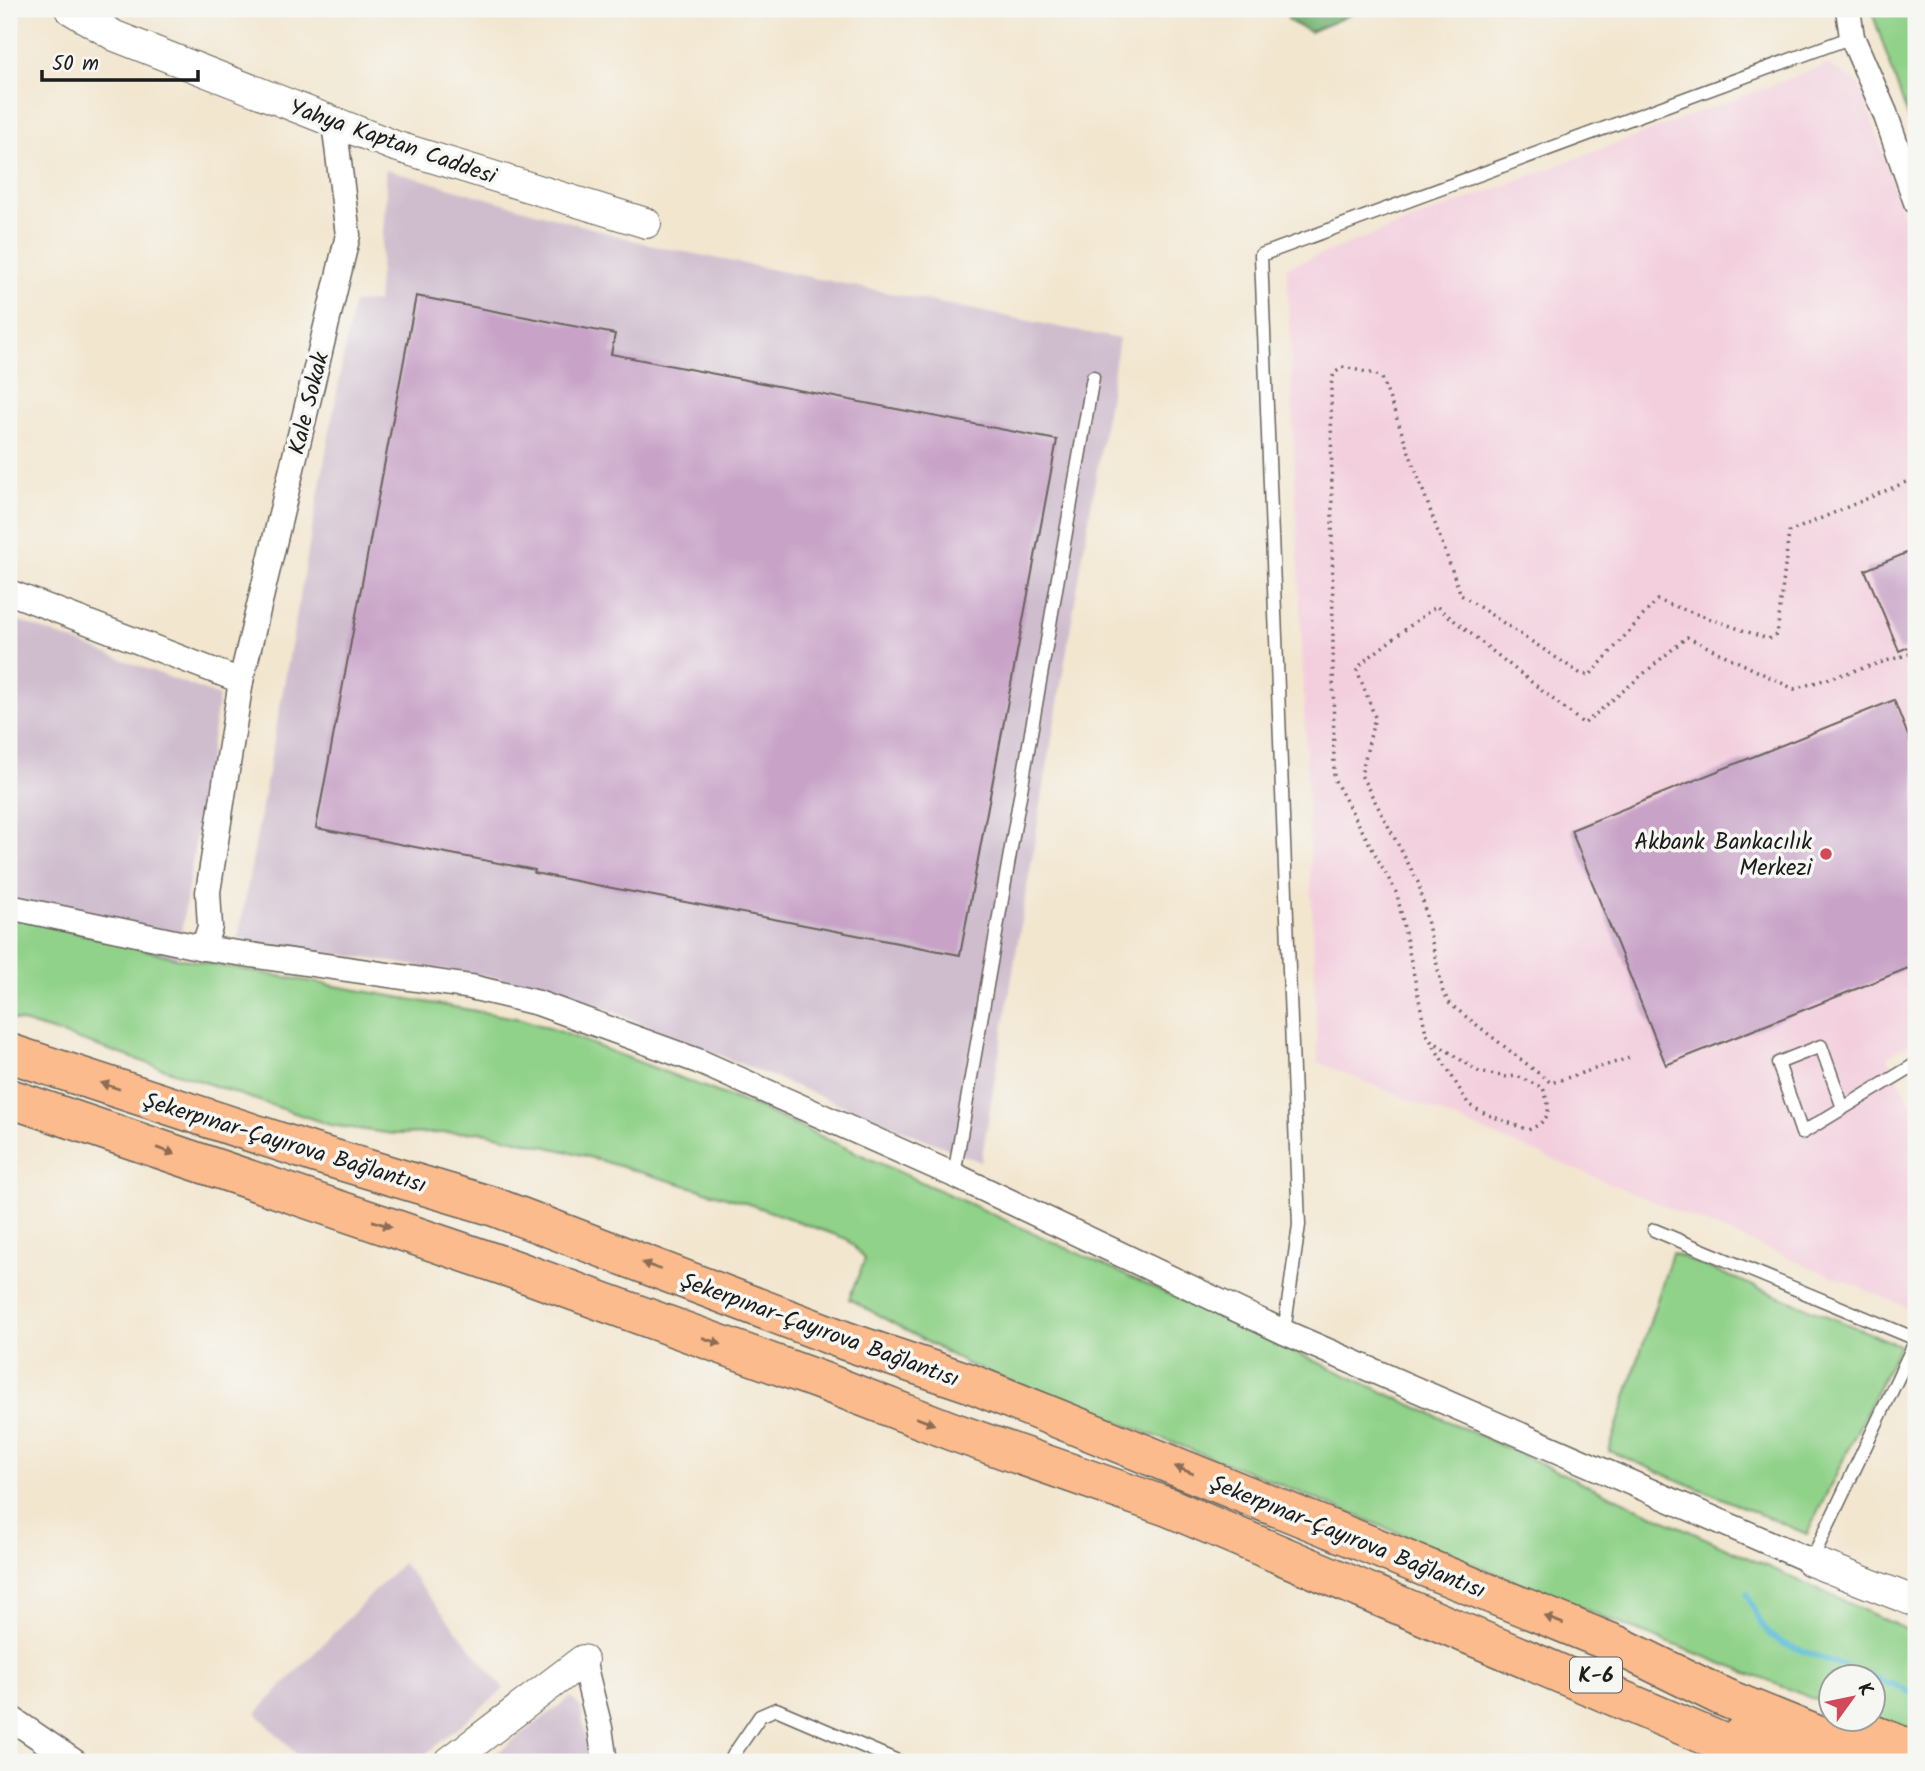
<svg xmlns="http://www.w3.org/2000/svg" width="1925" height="1771" font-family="Kalam,sans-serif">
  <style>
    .built { fill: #f3cfde }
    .industrial { fill: #cfbdce }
    .green { fill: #90d289; stroke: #567752; stroke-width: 2 }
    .forest { fill: #74b475; stroke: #486848; stroke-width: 2 }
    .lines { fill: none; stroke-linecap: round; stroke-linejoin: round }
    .stream { stroke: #56bbd5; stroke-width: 6 }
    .building { fill: #c8a3c7 }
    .service-casing { stroke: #67635b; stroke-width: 15 }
    .minor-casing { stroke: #67635b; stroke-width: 27 }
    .tertiary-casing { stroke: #67635b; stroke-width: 32 }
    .motorway-casing { stroke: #67635b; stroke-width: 41 }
    .path { stroke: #67635b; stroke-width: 3.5; stroke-dasharray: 2 5; stroke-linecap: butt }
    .service { stroke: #fff; stroke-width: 12 }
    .minor { stroke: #fff; stroke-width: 24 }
    .tertiary { stroke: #fff; stroke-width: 30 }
    .motorway { stroke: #fbbb8c; stroke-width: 38 }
    .oneway { fill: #8c6c54 }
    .poi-dot { fill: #d1495b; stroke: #f6f6f2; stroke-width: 2.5 }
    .labels { text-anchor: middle; stroke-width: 7; stroke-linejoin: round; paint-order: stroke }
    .shield { fill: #f6f6f2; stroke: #5d5d5c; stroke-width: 2 }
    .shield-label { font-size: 21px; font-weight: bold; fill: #1c1c1c }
    .street-label { font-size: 23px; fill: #1c1c1c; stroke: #f6f6f2 }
    .poi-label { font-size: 23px; fill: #1c1c1c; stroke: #f6f6f2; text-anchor: end }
  </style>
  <rect width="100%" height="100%" fill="#f6f6f2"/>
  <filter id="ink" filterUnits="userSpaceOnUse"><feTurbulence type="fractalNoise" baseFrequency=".0143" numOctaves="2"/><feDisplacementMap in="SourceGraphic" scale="14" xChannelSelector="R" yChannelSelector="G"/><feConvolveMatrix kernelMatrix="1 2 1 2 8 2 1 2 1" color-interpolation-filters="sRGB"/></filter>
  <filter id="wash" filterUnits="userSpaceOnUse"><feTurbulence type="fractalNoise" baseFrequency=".00686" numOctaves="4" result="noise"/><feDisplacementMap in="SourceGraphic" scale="28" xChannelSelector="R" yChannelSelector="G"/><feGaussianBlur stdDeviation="1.57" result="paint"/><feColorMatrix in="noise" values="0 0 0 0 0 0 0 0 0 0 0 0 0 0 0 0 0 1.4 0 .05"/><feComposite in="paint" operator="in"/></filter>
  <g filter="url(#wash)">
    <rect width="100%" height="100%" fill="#f2e6cf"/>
    <polygon class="built" points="1828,64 1860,85 1916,252 1916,1039 1888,1057 1916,1115 1916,1287 1909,1308 1318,1062 1287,267"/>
    <g class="industrial">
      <polygon points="385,169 650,245 1119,339 981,1162 550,986 238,939 353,303 377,302 386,196"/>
      <polygon points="9,617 219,696 177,958 9,915"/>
      <polygon points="402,1563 504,1689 416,1762 304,1762 256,1713"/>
      <polygon points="571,1697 581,1708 589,1762 485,1762"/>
    </g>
    <g class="green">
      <polygon points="1871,9 1916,9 1916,140"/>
      <polygon points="9,915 177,958 521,1019 558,1031 756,1107 1916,1634 1916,1735 1872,1718 1872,1676 1830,1676 1830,1705 1623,1625 1257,1475 967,1364 849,1299 865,1259 847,1239 819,1229 743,1202 578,1154 483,1132 393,1134 330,1125 62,1034 9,1018"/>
      <polygon points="1672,1253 1899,1345 1807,1534 1609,1451"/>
    </g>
    <polygon class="forest" points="1285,9 1364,9 1310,32 1289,21"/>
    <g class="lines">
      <g class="stream">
        <polyline points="1747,1593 1759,1621 1770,1635 1784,1644 1871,1676"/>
        <polyline points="1872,1677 1916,1694"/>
      </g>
    </g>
    <g id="blocks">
      <g class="building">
        <polygon points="416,296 615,334 611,354 1057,440 960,955 534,873 535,870 316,828"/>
        <polygon points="1916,549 1916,644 1899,651 1865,570"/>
        <polygon points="1894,700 1916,756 1916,965 1666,1065 1571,830"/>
      </g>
    </g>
  </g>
  <g filter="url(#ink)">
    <use href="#blocks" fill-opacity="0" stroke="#67635b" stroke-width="2"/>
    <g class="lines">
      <defs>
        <g id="service">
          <polyline points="1843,1108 1821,1046 1778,1063 1802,1133 1916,1064"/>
          <polyline points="954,1175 1093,377"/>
          <polyline points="1654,1230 1916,1339"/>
          <polyline points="1284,1332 1299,1225 1261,255 1852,37"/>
          <polyline points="1811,1561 1916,1340"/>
          <polyline points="730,1762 734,1754 760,1716 776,1709 900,1762"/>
        </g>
        <g id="minor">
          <polyline points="1848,9 1852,37 1885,113 1916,202"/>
          <polyline points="9,592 241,681"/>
          <polyline points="9,907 203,948 471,987 538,1003 698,1061 954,1175 1284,1332 1811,1561"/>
          <polyline points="203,948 210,927 208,892 241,681 348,235 334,122"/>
          <polyline points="583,1660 600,1728 605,1762"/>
          <polyline points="9,1717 75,1762"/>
        </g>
        <g id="tertiary">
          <polyline points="70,9 115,36 395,146 646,223"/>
          <polyline points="1811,1561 1916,1602"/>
          <polyline points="449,1762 583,1660"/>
        </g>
        <g id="motorway">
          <polyline points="9,1053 314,1153 492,1206 846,1341 970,1383 1617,1645 1723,1697 1884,1762"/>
          <polyline points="9,1098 513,1269 827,1383 951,1431 1168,1507 1726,1744 1762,1762"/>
          <polyline points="1856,1728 1916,1751"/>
          <polyline points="1741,1736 1805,1762"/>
        </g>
      </defs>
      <use href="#service" class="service-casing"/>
      <use href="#minor" class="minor-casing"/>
      <use href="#tertiary" class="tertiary-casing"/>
      <use href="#motorway" class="motorway-casing"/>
      <g class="path">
        <path d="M1431,1040L1479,1072L1507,1077L1517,1076L1543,1088C1552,1111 1551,1120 1528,1130L1486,1114L1469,1105L1426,1033L1397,894L1334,779L1331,385L1334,373L1344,367L1375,374L1382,378L1461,595L1581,674L1590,675L1657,600L1768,639L1777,635L1789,532L1906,482L1916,485"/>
        <polyline points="1629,1058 1551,1083 1450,1004 1443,992 1419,884 1361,775 1375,717 1357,670 1363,662 1436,606 1584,724 1687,637 1794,689 1916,652"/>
      </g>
      <use href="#service" class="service"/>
      <use href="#minor" class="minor"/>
      <use href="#tertiary" class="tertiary"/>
      <use href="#motorway" class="motorway"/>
    </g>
    <defs><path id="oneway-solid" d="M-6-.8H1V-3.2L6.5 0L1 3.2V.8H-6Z" transform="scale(1.75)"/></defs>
    <g class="oneway">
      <use href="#oneway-solid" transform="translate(110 1086) rotate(-162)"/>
      <use href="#oneway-solid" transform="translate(166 1151) rotate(19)"/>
      <use href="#oneway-solid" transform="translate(382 1224) rotate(19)"/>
      <use href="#oneway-solid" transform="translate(651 1266) rotate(-159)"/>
      <use href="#oneway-solid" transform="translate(712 1341) rotate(20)"/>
      <use href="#oneway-solid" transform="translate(925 1421) rotate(21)"/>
      <use href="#oneway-solid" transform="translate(1184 1470) rotate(-158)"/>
      <use href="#oneway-solid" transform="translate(1554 1620) rotate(-158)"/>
    </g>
  </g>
  <circle class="poi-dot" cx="1826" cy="854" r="7"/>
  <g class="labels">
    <rect class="shield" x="1570" y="1657.5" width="52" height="35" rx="5"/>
    <g class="shield-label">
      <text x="1596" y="1682">K-6</text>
    </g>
    <g class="street-label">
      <text transform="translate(393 141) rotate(19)" y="8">Yahya Kaptan Caddesi</text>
      <text transform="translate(308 403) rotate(-76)" y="8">Kale Sokak</text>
      <text transform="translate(285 1142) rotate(17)" y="8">Şekerpınar-Çayırova Bağlantısı</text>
      <text transform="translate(820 1329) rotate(20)" y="8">Şekerpınar-Çayırova Bağlantısı</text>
      <text transform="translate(1348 1536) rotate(22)" y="8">Şekerpınar-Çayırova Bağlantısı</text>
    </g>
    <g class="poi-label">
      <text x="1812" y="849">Akbank Bankacılık<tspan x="1812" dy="26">Merkezi</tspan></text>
    </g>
  </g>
  <rect width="1925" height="1771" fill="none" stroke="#f6f6f2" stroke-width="35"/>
  <g transform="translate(1852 1698) rotate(57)"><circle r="33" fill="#f6f6f2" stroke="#9f9f9c" stroke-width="2"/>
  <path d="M0-5L12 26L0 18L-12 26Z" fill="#d1495b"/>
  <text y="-10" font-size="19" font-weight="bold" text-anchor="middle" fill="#1c1c1c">K</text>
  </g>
  <path d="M42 70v10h156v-10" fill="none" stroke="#1c1c1c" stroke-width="3.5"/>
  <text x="52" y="70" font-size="21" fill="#1c1c1c" stroke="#f6f6f2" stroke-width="5" paint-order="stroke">50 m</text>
</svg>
